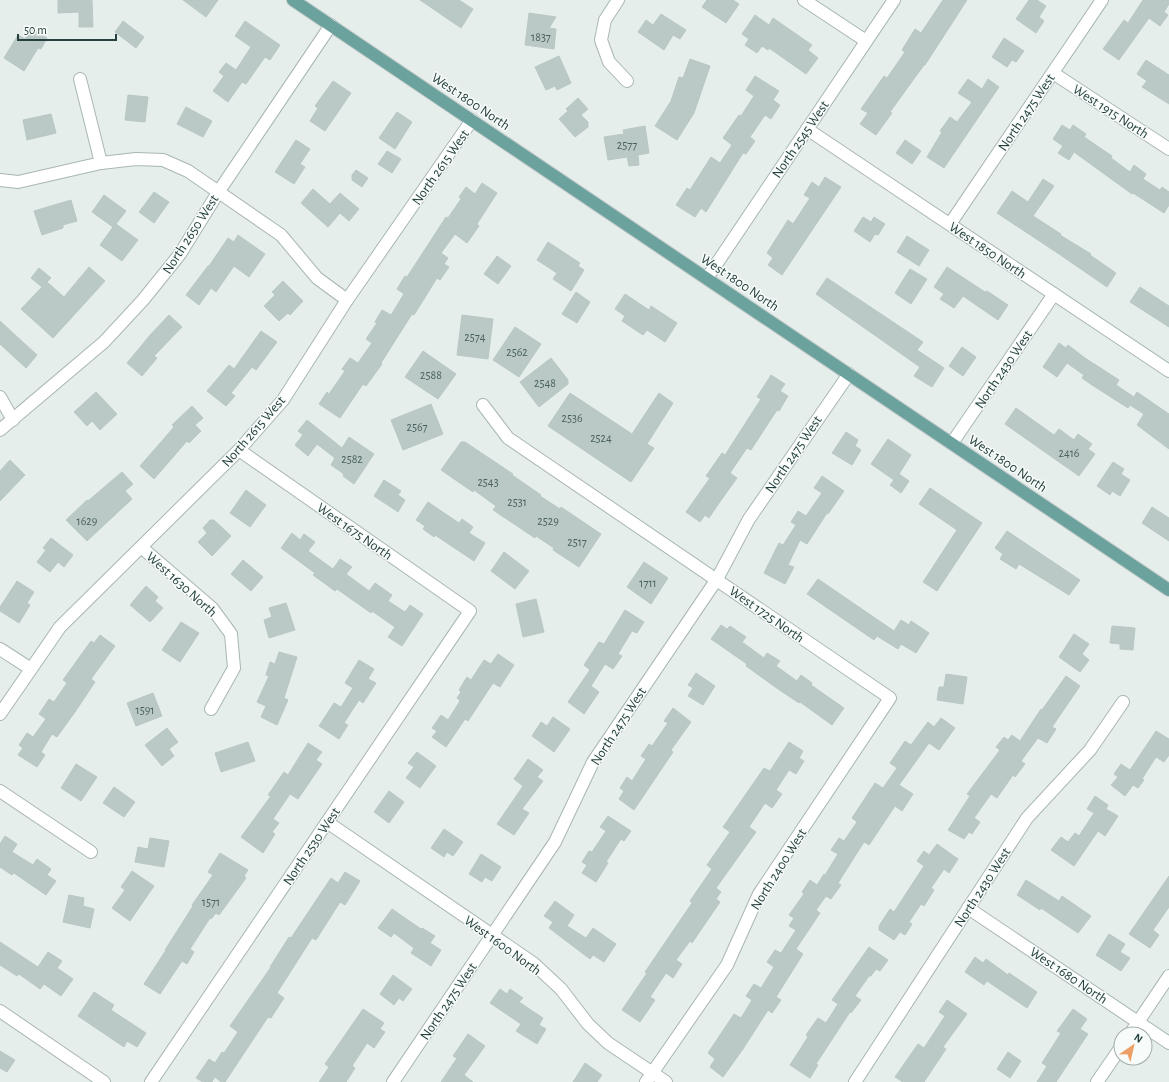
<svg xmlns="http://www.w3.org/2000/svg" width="1169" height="1082" font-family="'Alegreya Sans',sans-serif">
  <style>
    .building { fill: #bbc9c6; stroke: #b8c8c4 }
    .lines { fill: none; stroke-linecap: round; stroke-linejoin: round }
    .minor-casing { stroke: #a8b6b4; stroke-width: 14 }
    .major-casing { stroke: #c2cac9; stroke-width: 14 }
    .minor { stroke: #fff; stroke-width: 12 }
    .major { stroke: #6ca29e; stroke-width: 12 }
    .labels { text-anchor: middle; stroke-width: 3; stroke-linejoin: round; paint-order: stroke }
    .number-label { font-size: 12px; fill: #4a6260 }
    .street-label { font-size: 14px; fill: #25403e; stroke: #f7fbf9 }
  </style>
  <rect width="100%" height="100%" fill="#e6eeec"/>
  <g class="building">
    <polygon points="58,0 92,0 93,27 79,27 79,12 58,13"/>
    <polygon points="183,0 218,0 206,17"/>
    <polygon points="420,0 459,0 473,9 461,28"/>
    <polygon points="707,0 733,0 739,4 726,23 702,7"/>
    <polygon points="943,0 967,0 925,65 924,65 890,112 892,113 876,135 860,124 868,113 861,109 884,76 887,78 905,52 902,50 915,29 921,33"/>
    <polygon points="1029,0 1037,0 1046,6 1039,17 1044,21 1036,33 1016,19"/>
    <polygon points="1143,0 1169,0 1169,4 1164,12 1168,15 1160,26 1149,18 1119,60 1103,49 1124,20 1128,23"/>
    <polygon points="529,13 556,17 549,28 556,29 554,49 525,45"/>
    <polygon points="661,14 686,30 680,39 673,35 664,50 638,32 646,20 653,25"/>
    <polygon points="755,15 769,25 773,18 812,45 808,50 818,58 806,74 769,48 768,50 762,46 757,53 745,45 749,39 742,34"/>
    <polygon points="123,21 144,37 136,48 115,32"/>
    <polygon points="245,21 280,45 270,60 265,57 246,84 242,82 228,102 213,91 224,76 219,72 226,63 236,70 251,47 235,36"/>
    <polygon points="31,28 47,38 41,49 38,48 24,71 4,58 18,35 25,39"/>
    <polygon points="1004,38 1024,51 1016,62 1012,60 1007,67 992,57"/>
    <polygon points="559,56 571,83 557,90 555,86 546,90 535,67"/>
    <polygon points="690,59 710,66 694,113 677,140 655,126 671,101 679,77 683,78"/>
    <polygon points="1146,60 1169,75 1169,104 1142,87 1147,81 1137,74"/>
    <polygon points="755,76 779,91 773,100 780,105 771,119 765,115 750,137 755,141 746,154 743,153 706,212 701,208 695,217 676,205 687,188 690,190 711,157 720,163 732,145 723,138 739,115 741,116 754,96 746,90"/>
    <polygon points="968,79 982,89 988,79 999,87 944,168 927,157 942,132 940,131 950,117 957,122 972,102 958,93"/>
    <polygon points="333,81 351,93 325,131 310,121 318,108 315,106"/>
    <polygon points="128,95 148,97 145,122 125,120"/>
    <polygon points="578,98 588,109 581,115 588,122 588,127 575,137 559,119 568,111 566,109"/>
    <polygon points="186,107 212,121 203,137 177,124"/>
    <polygon points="397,112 412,122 395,149 379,138"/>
    <polygon points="51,114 56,133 27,140 23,120"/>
    <polygon points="1062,125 1070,130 1073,125 1086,134 1084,137 1112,156 1111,158 1130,172 1134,165 1146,174 1143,179 1160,190 1162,187 1169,192 1169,205 1164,213 1133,193 1132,194 1074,152 1069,160 1058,153 1063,146 1053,139"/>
    <polygon points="645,126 649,153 638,155 639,165 629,166 627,157 608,160 604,137 624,134 623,130"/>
    <polygon points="296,140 310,149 300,164 305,167 294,184 275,172"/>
    <polygon points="905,140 921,151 912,164 896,153"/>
    <polygon points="387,151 401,159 392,173 378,164"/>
    <polygon points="356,170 368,178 362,187 352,180 352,175"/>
    <polygon points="825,177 841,187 782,275 768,265 773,258 767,253 788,220 793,224 810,198 804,195 812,182 819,187"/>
    <polygon points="1043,179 1054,186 1033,216 1061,234 1060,235 1091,254 1090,255 1116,273 1107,287 1059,254 997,213 1012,191 1028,202"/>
    <polygon points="482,183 497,193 477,224 479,226 467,243 455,234 441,253 448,258 444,264 449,267 440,280 437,278 414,315 412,314 381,363 382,364 366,386 363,384 340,418 319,404 327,392 329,394 345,371 342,369 350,358 358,363 372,343 366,339 377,323 375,322 382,310 391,315 404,294 397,289 405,276 407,277 446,217 448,218 461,199 459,197 466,187 475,194"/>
    <polygon points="313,189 330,204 340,193 359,209 349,221 340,213 328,227 301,203"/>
    <polygon points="154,192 169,202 154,223 139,212"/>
    <polygon points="104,195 126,211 116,224 138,240 122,261 100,245 113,227 92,212"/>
    <polygon points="71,200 77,221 63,225 63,228 42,235 34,211"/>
    <polygon points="863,217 871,222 874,217 885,224 878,235 875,234 870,242 854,231"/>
    <polygon points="238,235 265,254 249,277 234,266 216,292 211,288 199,305 186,295 208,266 209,266 228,238 234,242"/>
    <polygon points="907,236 929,250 919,266 897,252"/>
    <polygon points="548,242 580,263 578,266 584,270 571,291 553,279 557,273 537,260"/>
    <polygon points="497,256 511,266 498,284 484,274"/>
    <polygon points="89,267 105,281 53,338 21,309 42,287 31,278 39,268 51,278 47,282 64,297"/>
    <polygon points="947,267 985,292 987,291 1008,305 998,320 963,296 954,308 940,299 944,294 934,287"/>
    <polygon points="910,269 927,279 911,304 895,293"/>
    <polygon points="827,278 923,342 917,350 944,368 932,387 914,376 920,367 816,294"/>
    <polygon points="283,281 303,301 290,315 288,313 279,321 264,306 275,295 272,292"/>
    <polygon points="1140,287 1169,306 1169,327 1130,302"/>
    <polygon points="576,292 590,302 577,323 562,314"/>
    <polygon points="625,294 649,310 651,306 677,323 665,342 647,330 643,335 622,321 625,316 615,309"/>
    <polygon points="169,315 182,327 154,356 157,358 142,376 127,363 151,334"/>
    <polygon points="462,315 493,319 488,359 457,355"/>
    <polygon points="0,321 37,355 26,368 0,344"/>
    <polygon points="515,327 541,344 519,377 493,360"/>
    <polygon points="261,331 277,342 256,370 252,367 231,393 235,396 226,406 207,391 229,365 234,369"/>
    <polygon points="1059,343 1066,348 1068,345 1085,358 1119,380 1116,385 1134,397 1137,392 1169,414 1169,449 1137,425 1144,414 1130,405 1128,408 1092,385 1082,378 1084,375 1067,363 1057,377 1043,367"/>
    <polygon points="962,347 976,357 963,376 949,366"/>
    <polygon points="423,351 456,374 438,399 405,377"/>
    <polygon points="551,358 568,380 568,384 539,407 520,382"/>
    <polygon points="771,375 785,384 780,391 788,396 779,411 777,410 751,450 747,448 730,473 737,478 717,506 709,518 705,515 700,522 686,512 710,478 706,476 722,453 725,455 761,399 757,397"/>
    <polygon points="96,392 117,414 100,430 92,421 87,426 74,412"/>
    <polygon points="570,393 632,434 659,393 673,403 647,444 654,448 631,482 548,426"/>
    <polygon points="431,404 443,434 403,450 391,420"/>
    <polygon points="192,406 203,418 195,425 201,431 189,443 187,441 154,479 140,466 174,427 172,425"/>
    <polygon points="1016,408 1054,435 1059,429 1074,440 1078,434 1092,444 1088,449 1095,454 1079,476 1005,424"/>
    <polygon points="307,420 342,448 349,437 374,454 354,484 343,476 344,474 331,465 335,458 317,444 308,456 295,445 303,435 298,431"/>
    <polygon points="846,432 858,440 855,446 861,450 852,465 832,453"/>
    <polygon points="888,439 911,455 899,474 909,481 901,493 890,485 894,480 871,464"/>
    <polygon points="461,442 465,442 513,474 512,475 541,495 540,496 560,509 561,507 601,534 579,567 553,550 554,548 536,536 535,538 493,510 496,506 474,490 473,492 441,470"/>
    <polygon points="10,460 25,475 0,501 0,471"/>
    <polygon points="1113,462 1124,469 1121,474 1130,480 1120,496 1112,491 1110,495 1097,486"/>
    <polygon points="122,472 133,484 125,491 132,499 87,541 66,520 87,500 88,501"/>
    <polygon points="822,476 844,491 828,514 827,513 807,544 800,540 788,565 794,567 785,584 764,573 779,543 783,545 796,525 791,522 798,511 806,516 822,493 814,488"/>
    <polygon points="384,480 401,491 398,495 405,500 398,512 374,496"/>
    <polygon points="930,488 982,523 937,591 923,582 957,530 919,504"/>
    <polygon points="246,490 266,505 250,527 230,513"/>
    <polygon points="428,502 459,523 462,519 473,527 469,533 485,543 474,561 435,535 434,537 423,529 425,526 416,520"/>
    <polygon points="1152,507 1169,518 1169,541 1142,523"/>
    <polygon points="210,520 214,520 231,536 212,556 198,542 207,533 203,528"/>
    <polygon points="1007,531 1080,580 1069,595 1019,564 1016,569 1000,559 1003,554 995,548"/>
    <polygon points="292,533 300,540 304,534 315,542 308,551 333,569 340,559 352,567 346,574 369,591 375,583 392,595 388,601 405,612 410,605 423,614 402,646 388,637 395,627 372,611 371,613 337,589 335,591 313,575 315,573 281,548"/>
    <polygon points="51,538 73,555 64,567 58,562 50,572 37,562 46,550 43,548"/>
    <polygon points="504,552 529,571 515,589 491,571"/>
    <polygon points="243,560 263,577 251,591 231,574"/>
    <polygon points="644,562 668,578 651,604 627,587"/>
    <polygon points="818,579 894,631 901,620 909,625 911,621 929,633 916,653 901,644 898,649 877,636 874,640 807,594"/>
    <polygon points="17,581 34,592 27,603 30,605 19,623 0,611 0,607"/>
    <polygon points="146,586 158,597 155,601 163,608 150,622 130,605"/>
    <polygon points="536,599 544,632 523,637 516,604"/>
    <polygon points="286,603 295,630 269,638 264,620 272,617 269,608"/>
    <polygon points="625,610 644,622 637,633 632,631 618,654 622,656 613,669 605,664 591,686 599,692 584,714 568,702 590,670 584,665 599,642 604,644"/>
    <polygon points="181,622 199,633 180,662 162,650"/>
    <polygon points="721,625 727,629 730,626 746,637 742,642 764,658 767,653 780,661 776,666 797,681 801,675 812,683 811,685 844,708 832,725 800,702 799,703 778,689 746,666 747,664 711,639"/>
    <polygon points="1112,626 1135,628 1133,650 1120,649 1120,644 1110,643"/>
    <polygon points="1074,634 1089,644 1082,654 1089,660 1080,672 1059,657"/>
    <polygon points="100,635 115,646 91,679 95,682 75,712 57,737 52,734 41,752 45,755 37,767 18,755 23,748 19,745 27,733 33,737 46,719 39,714 49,699 54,702 67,683 63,680 91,641 94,643"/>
    <polygon points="279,652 297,657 284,698 288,700 277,725 261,717 266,706 257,702 269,676 266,675 270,662 275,664"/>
    <polygon points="498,654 514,665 500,687 493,683 468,721 465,719 446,747 432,737 437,731 432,728 441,715 448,720 460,701 457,698 461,692 459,690 467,677 471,680 484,660 491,664"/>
    <polygon points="359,660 374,669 368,679 376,683 363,703 359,700 344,723 348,725 339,739 319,726 334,703 341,707 353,688 345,683"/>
    <polygon points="696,673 715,686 703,705 688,696 693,688 688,685"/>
    <polygon points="946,674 967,677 963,704 937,700 939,687 944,687"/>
    <polygon points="1066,676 1080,686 1052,727 1056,729 1047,743 1038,738 1021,761 1025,764 1015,777 1013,775 997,798 991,794 974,818 980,822 972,834 969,832 964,839 948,830 970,796 967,794 1000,750 996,747 1004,737 1008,740 1012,735 1020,741 1041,709 1042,710"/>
    <polygon points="153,693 162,716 136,726 127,703"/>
    <polygon points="673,708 691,722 671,750 673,752 634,810 619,799 624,791 620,788 627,777 632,781 646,759 641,756 649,744 652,746 668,723 664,721"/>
    <polygon points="553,717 570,729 554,752 532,736 541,722 547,726"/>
    <polygon points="941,718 955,728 939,750 929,743 899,785 913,794 902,811 895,806 869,845 864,842 838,883 841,885 831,899 826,896 816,910 820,913 796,949 803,954 776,997 781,1000 772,1013 768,1010 743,1049 723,1077 710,1067 715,1059 708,1053 734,1014 741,1018 752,1000 746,996 754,984 761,988 774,967 767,962 775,950 781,953 796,930 789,926 794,918 789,915 804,894 802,892 810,880 817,885 824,874 825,875 838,854 831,850 839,838 844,841 857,822 852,818 875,783 883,788 897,768 890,763 905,741 911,745 928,722 934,727"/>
    <polygon points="167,728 178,742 169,749 174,756 162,766 145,745"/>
    <polygon points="1156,731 1169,739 1169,755 1164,762 1156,757 1142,779 1144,780 1138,788 1133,785 1125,796 1111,785 1118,777 1114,774 1121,764 1130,770"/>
    <polygon points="248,742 255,761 221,772 215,753"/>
    <polygon points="789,742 803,751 799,758 804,761 796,774 789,770 776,790 782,794 772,808 765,803 749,827 756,832 716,888 721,892 716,899 720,902 692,943 690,941 676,960 682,964 673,978 666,973 650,997 655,1000 640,1022 622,1010 647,973 645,972 692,903 690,901 712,869 707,865 730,832 723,827 764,768 770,771"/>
    <polygon points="308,743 322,752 316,760 322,764 298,799 290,794 273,819 279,823 272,832 275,834 263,853 241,837 271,796 268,795 284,772 288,775"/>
    <polygon points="417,752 436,766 420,788 406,778 414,767 408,763"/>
    <polygon points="528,759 543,770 537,777 543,781 522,809 529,813 514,835 497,824 523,786 514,779"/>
    <polygon points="76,764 97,777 81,801 61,788"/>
    <polygon points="114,787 135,802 124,817 103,803"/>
    <polygon points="389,791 404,802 389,823 374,812"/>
    <polygon points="1095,796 1108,805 1106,809 1118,816 1105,836 1098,831 1074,866 1051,850 1061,837 1068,842 1075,833 1079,836 1094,813 1087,809"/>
    <polygon points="608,816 631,831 624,841 621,839 606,862 608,863 596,882 582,873 587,865 582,862 589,851 592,852 606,831 600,827"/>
    <polygon points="444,829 463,842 453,856 447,852 444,857 431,848"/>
    <polygon points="5,836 17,844 12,852 33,865 37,859 51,869 47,875 56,881 46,895 14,873 12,875 0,867 0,844"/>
    <polygon points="150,838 169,841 164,867 135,862 138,847 148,849"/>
    <polygon points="937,844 958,859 949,873 944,869 931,888 934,890 924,906 921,904 909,922 912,924 905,935 900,932 894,940 879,930 879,926 890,909 894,912 924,866 917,861 924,851 929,855"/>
    <polygon points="220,853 248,870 244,876 246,878 219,915 216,913 211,919 210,918 190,949 194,952 187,964 182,961 160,994 144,984 166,950 165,950 193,906 192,905 213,875 208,872"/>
    <polygon points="481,854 501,867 492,881 485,877 482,882 469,874"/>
    <polygon points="132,871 154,886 130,921 112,908 125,890 121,887"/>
    <polygon points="345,872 360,881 345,905 340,902 316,940 312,938 277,993 284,998 271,1018 268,1017 225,1082 221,1082 215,1077 212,1082 203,1082 196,1078 209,1059 215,1063 222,1052 224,1053 238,1032 230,1026 271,967 270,967 289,937 291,938 331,878 338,883"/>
    <polygon points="1169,876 1169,907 1153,930 1159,935 1150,948 1129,934"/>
    <polygon points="1026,880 1059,901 1062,896 1091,916 1078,933 1041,908 1040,910 1017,895"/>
    <polygon points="69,895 84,898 83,906 94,909 90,928 63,922"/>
    <polygon points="555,901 574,915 567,926 586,938 593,928 616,944 604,962 593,955 590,959 549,928 553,922 544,916"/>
    <polygon points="392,909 421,929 422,928 435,936 430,943 441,950 431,966 411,953 414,948 394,933 391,937 378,928"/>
    <polygon points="1109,934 1125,944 1120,952 1130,958 1121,971 1096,955"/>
    <polygon points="0,942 38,967 48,952 62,961 57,968 73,979 61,996 44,984 40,989 19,974 17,976 0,965"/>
    <polygon points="869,947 888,960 880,971 876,969 871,976 869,976 855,996 861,1000 851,1013 850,1012 816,1064 818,1065 810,1078 790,1065 808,1037 806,1035 818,1018 826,1023 838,1004 832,1000"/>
    <polygon points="975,957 983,963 986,959 1008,975 1009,973 1037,992 1027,1008 987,981 984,985 965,972"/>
    <polygon points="393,975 412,989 403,1001 399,998 394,1005 380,994"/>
    <polygon points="500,989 507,994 510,989 523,998 519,1002 543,1018 539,1025 546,1029 537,1044 516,1031 521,1024 490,1003"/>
    <polygon points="94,992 114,1005 111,1010 146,1033 137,1047 127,1041 124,1047 78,1016"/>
    <polygon points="947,1000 967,1014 943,1047 946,1049 924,1082 903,1082 895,1077 918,1044 924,1048 945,1016 939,1012"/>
    <polygon points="363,1009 384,1023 380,1029 385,1032 374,1048 367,1043 352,1066 355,1068 346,1082 319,1082 329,1067 325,1064"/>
    <polygon points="1073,1009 1087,1019 1080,1029 1088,1034 1056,1082 1037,1082 1047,1066 1042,1063 1061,1033 1057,1031"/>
    <polygon points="468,1034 485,1046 464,1075 473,1082 441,1082 457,1058 453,1056"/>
    <polygon points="0,1051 15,1060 7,1072 0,1068"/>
    <polygon points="1008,1052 1021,1061 1010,1078 997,1069"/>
    <polygon points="585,1063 602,1075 597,1082 573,1082"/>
  </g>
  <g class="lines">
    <defs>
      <g id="minor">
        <polyline points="618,0 605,20 601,40 609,62 627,81"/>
        <polyline points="804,0 866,41"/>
        <polyline points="1053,73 1169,149"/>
        <polyline points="80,79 101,163"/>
        <polyline points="807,129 1169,371"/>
        <polyline points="0,180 18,182 101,163 136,159 163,160 188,171 281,235 317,278 347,300"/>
        <polyline points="950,224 1102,0"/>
        <polyline points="707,278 894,0"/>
        <polyline points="0,397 13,420"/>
        <polyline points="483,405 508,438 890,698 759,894 727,965 646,1082"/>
        <polyline points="0,430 104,342 143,300 180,254 219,191 331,25"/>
        <polyline points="952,443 1054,294"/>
        <polyline points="141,547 212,608 231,634 234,668 211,709"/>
        <polyline points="0,649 31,669"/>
        <polyline points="0,714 60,627 239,450 283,400 347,300 472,120"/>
        <polyline points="0,791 91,852"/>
        <polyline points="327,822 533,963 561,989 588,1024 608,1043 666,1082"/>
        <polyline points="968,908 1169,1043"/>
        <polyline points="0,1011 104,1082"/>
        <polyline points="1130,1034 1169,976"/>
        <polyline points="151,1082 470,611 239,450"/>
        <polyline points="393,1082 555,842 593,762 717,579 749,519 849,374"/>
        <polyline points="855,1082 1027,818 1090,750 1123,702"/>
        <polyline points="1097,1082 1121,1047"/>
      </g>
      <polyline id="major" points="293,0 1169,590"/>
    </defs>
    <use href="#minor" class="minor-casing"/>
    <use href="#major" class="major-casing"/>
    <use href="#minor" class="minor"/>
    <use href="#major" class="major"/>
  </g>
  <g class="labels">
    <g class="number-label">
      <text x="541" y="41">1837</text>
      <text x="627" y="149">2577</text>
      <text x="475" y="341">2574</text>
      <text x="517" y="356">2562</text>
      <text x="431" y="379">2588</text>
      <text x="545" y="387">2548</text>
      <text x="572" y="422">2536</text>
      <text x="417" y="431">2567</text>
      <text x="601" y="442">2524</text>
      <text x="1069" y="457">2416</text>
      <text x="352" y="463">2582</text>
      <text x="488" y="486">2543</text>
      <text x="517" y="506">2531</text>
      <text x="87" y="525">1629</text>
      <text x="548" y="525">2529</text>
      <text x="577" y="546">2517</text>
      <text x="648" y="587">1711</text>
      <text x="145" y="714">1591</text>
      <text x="211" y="906">1571</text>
    </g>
    <g class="street-label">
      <text transform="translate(471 101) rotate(34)" y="5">West 1800 North</text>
      <text transform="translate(1111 111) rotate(33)" y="5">West 1915 North</text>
      <text transform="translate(1026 112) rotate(-56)" y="5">North 2475 West</text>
      <text transform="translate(800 139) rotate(-56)" y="5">North 2545 West</text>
      <text transform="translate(440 167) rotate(-55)" y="5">North 2615 West</text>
      <text transform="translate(190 234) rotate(-57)" y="5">North 2650 West</text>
      <text transform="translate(988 250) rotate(34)" y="5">West 1850 North</text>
      <text transform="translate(740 282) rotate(34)" y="5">West 1800 North</text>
      <text transform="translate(1003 369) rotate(-56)" y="5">North 2430 West</text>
      <text transform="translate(253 431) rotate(-49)" y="5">North 2615 West</text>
      <text transform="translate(793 454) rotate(-56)" y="5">North 2475 West</text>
      <text transform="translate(1008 463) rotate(34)" y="5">West 1800 North</text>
      <text transform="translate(355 531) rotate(35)" y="5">West 1675 North</text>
      <text transform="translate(182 584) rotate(42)" y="5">West 1630 North</text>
      <text transform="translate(767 614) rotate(35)" y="5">West 1725 North</text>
      <text transform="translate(618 726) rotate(-57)" y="5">North 2475 West</text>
      <text transform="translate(311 846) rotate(-56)" y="5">North 2530 West</text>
      <text transform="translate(778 869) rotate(-58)" y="5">North 2400 West</text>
      <text transform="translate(982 887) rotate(-57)" y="5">North 2430 West</text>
      <text transform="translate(503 945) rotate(36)" y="5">West 1600 North</text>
      <text transform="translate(1069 975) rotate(34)" y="5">West 1680 North</text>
      <text transform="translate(448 1001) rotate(-56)" y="5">North 2475 West</text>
    </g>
  </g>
  <g transform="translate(1133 1046) rotate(34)"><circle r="19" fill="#f7fbf9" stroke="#a3b0ae"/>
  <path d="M0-3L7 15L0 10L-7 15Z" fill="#ec9f66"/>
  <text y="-6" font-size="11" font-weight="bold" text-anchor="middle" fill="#25403e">N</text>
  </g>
  <path d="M18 34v6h98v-6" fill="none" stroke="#25403e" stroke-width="2"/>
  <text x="24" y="34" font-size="12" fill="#25403e" stroke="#f7fbf9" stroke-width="3" paint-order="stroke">50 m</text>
</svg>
